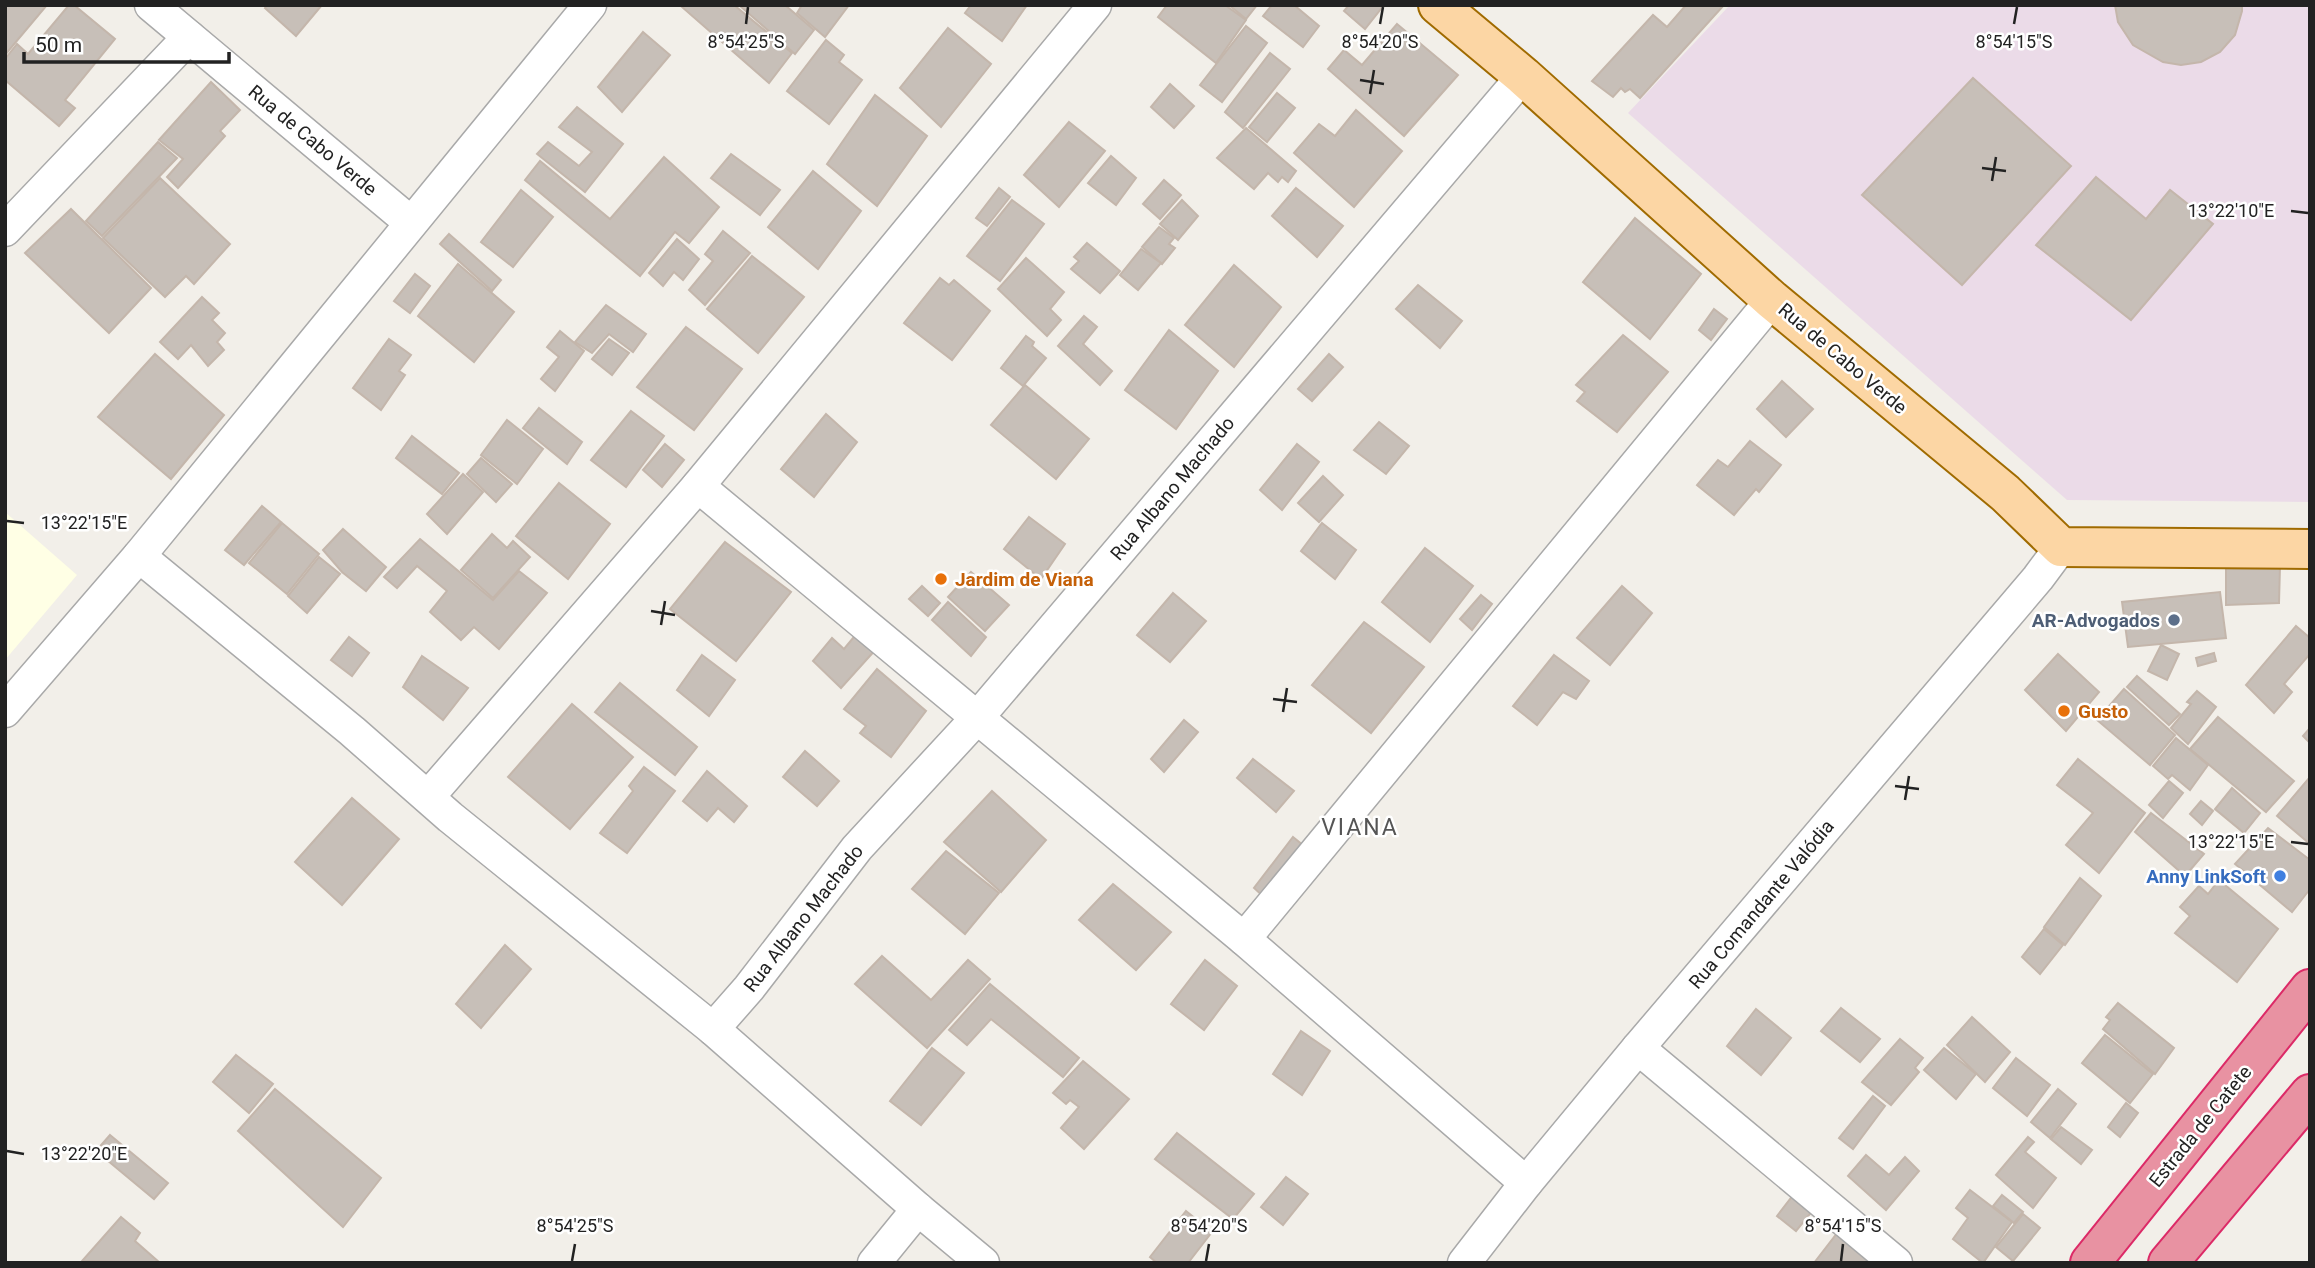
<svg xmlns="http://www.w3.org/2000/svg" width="2315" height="1268" font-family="Roboto,sans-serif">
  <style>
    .industrial { fill: #ebdbe8 }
    .education { fill: #ffffe5 }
    .building { fill: #c7bfb8; stroke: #c4b6ab; stroke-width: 2 }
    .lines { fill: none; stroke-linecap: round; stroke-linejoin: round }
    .minor-casing { stroke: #a9a9a9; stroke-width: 35 }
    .major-casing { stroke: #a06b00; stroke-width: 42 }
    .highway-casing { stroke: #dc2a67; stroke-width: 42 }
    .minor { stroke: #fff; stroke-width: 32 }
    .major { stroke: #fcd6a4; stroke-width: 38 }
    .highway { stroke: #e892a2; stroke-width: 38 }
    .ticks { fill: none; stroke: #222; stroke-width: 2.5 }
    .food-dot { fill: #e8710a; stroke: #fff; stroke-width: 2.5 }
    .service-dot { fill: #5c6f8a; stroke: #fff; stroke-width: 2.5 }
    .shop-dot { fill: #3f7fe0; stroke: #fff; stroke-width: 2.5 }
    .labels { text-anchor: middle; stroke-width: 5; stroke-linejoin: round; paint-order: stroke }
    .street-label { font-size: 19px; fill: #222; stroke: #fff }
    .food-label { font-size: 19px; font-weight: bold; fill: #c56008; stroke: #fff; text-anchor: start }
    .service-label { font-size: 19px; font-weight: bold; fill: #4e5e75; stroke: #fff; text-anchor: end }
    .shop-label { font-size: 19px; font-weight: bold; fill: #366cbe; stroke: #fff; text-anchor: end }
    .quarter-label { font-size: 23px; letter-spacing: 2px; fill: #555; stroke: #fff }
    .ticks-label { font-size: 18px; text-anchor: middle; fill: #222; stroke: #fff; stroke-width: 5; stroke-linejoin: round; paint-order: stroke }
  </style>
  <rect width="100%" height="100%" fill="#f2efe9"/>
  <polygon class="industrial" points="1730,5 2310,5 2310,502 2067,500 1628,113"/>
  <polygon class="education" points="5,512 77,575 5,660"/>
  <g class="building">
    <polygon points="5,5 47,5 5,55"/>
    <polygon points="69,5 74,5 115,39 65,100 75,108 59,126 5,80 5,59 17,44 28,54"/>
    <polygon points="267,5 322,5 296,36 265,8"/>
    <polygon points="684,5 734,5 792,53 769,83 682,7"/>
    <polygon points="739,5 785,5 814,30 795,54"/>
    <polygon points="802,5 849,5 825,37 797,13"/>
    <polygon points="971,5 1027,5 1002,41 965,13"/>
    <polygon points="1167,5 1225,5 1246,20 1216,63 1158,17"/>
    <polygon points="1229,5 1257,5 1246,19"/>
    <polygon points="1272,5 1294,5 1319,26 1303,47 1263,16"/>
    <polygon points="1349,5 1384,5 1365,29 1344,11"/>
    <polygon points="1686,5 1724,5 1640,98 1630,89 1625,92 1621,88 1613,97 1592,81 1653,15 1667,27"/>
    <polygon points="2115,5 2242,5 2242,11 2235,35 2220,52 2201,62 2181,65 2163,62 2133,45 2118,22"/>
    <polygon points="1397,24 1458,75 1404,136 1328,69 1344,50 1362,65"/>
    <polygon points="1246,26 1267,43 1222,102 1200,85"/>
    <polygon points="948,28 991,64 941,127 900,88"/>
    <polygon points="643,32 670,55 622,112 598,87"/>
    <polygon points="826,40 844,55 839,62 862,80 829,124 787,91"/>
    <polygon points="1270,53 1290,69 1243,128 1225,112"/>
    <polygon points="1973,78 2071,166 1962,285 1862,195"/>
    <polygon points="211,82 240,110 220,131 225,136 178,188 167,177 183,159 159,140"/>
    <polygon points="1170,84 1194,106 1174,128 1151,107"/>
    <polygon points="1277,93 1295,108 1267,142 1249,127"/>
    <polygon points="875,95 927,136 877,206 827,164"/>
    <polygon points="577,107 623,144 585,192 537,154 548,142 579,166 592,152 559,127"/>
    <polygon points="1356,110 1402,151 1354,207 1294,153 1319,124 1335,136"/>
    <polygon points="1069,122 1105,151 1059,207 1024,175"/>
    <polygon points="1246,128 1296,171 1288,182 1282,177 1278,182 1268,173 1254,189 1217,158"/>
    <polygon points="158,142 177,158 102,236 86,221"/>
    <polygon points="731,154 780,190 760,215 711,178"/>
    <polygon points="1111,156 1136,178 1116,205 1088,183"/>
    <polygon points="664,157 719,207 689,243 675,232 640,276 525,180 540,161 610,219"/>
    <polygon points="813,171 861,211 818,269 768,227"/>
    <polygon points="2096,177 2146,219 2170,190 2213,224 2131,320 2036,245"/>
    <polygon points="160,178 230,244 194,284 186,276 165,297 103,238"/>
    <polygon points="1164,180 1181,195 1160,219 1143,204"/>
    <polygon points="999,188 1010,197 987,226 976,218"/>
    <polygon points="1296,188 1343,226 1317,257 1272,216"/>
    <polygon points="521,190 553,217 513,267 481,242"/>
    <polygon points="1012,200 1044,224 1000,281 967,256"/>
    <polygon points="1182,200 1198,216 1178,240 1160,224"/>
    <polygon points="71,209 151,288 109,333 25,253"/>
    <polygon points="1635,218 1701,274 1650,339 1583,282"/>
    <polygon points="1159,227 1174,238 1169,244 1175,248 1162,264 1142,247"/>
    <polygon points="723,231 750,253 705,305 689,290 713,261 705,254"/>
    <polygon points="449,234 501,280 492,291 440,244"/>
    <polygon points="677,239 699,259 683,280 674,272 663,286 649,273"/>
    <polygon points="1087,243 1120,271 1100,293 1071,269 1079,261 1074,257"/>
    <polygon points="1141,249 1161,263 1138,290 1120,275"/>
    <polygon points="752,256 804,297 758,353 707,309"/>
    <polygon points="1026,258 1064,292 1050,309 1061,320 1047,336 998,289"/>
    <polygon points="458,264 514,312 474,362 418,316"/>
    <polygon points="1234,265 1281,307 1234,367 1185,325"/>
    <polygon points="415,274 430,286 410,313 394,301"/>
    <polygon points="940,278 949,285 954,280 990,311 952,360 904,323"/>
    <polygon points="1418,285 1462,321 1440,348 1396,309"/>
    <polygon points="202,297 219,313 212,320 225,333 217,342 224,350 208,366 191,345 178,359 160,342"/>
    <polygon points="606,305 646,334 633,352 609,334 592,353 575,342"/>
    <polygon points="1714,309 1727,319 1711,340 1699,330"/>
    <polygon points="1084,316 1097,327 1083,344 1112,371 1100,385 1058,346"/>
    <polygon points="686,327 742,369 694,430 637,387"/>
    <polygon points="1169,330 1218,371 1176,429 1125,390"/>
    <polygon points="560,331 584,351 555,391 541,379 559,357 547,347"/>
    <polygon points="1623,335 1668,372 1617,432 1577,401 1585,392 1576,385"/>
    <polygon points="1026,336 1034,342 1032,346 1046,358 1023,386 1001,368"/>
    <polygon points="389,339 411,355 399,371 405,375 381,410 353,388"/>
    <polygon points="609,339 629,353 612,375 592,359"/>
    <polygon points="155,354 224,415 171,479 98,417"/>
    <polygon points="1329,354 1343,367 1312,401 1298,389"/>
    <polygon points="1782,381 1813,409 1786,437 1757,409"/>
    <polygon points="1025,385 1089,439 1056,479 991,425"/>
    <polygon points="539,408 582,442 567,464 523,428"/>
    <polygon points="631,411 664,436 626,487 591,460"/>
    <polygon points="826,414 857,442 814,497 781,469"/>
    <polygon points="507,420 543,449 517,484 481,455"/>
    <polygon points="1379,422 1409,446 1386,474 1354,450"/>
    <polygon points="412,436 459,473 442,494 396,458"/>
    <polygon points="1750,441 1781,465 1759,492 1756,489 1734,515 1697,485 1718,460 1728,467"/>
    <polygon points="665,444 684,460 662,487 643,470"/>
    <polygon points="1297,444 1319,462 1282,510 1260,490"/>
    <polygon points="481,458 512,484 496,502 467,474"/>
    <polygon points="463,474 483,492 447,534 427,514"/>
    <polygon points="1323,476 1343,495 1319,522 1298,503"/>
    <polygon points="559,483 610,524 568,579 516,536"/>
    <polygon points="262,506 281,522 244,565 225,550"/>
    <polygon points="1029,517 1065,544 1041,579 1004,549"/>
    <polygon points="282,523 319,554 287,594 249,563"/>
    <polygon points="1322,523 1356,550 1335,579 1301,551"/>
    <polygon points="343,529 386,567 366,591 342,572 323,550"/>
    <polygon points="492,534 507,548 513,541 530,557 493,598 461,570"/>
    <polygon points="420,539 493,600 519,571 547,593 499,649 474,627 461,640 430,612 447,591 417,566 397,588 384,577"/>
    <polygon points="725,542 791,592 736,661 670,609"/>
    <polygon points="1425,548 1473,586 1430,642 1382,602"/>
    <polygon points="319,557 340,574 307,613 288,596"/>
    <polygon points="2280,566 2279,603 2226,605 2226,567"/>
    <polygon points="971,572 1009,605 985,631 948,597"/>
    <polygon points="922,586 940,603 928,616 909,599"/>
    <polygon points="1622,586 1652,613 1610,665 1577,638"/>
    <polygon points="2220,592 2226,638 2128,647 2122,602"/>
    <polygon points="1173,593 1206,621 1170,662 1137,635"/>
    <polygon points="1481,595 1492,604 1472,630 1460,619"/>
    <polygon points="948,602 986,637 971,656 932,620"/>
    <polygon points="1364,622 1424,667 1371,733 1312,685"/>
    <polygon points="2296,626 2310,638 2310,654 2284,684 2292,692 2274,713 2246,685"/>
    <polygon points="858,632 877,648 841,688 813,661 832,638 844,649"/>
    <polygon points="349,637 369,653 352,676 331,660"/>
    <polygon points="2161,645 2179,654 2167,680 2148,671"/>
    <polygon points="2214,653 2216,661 2198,666 2196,658"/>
    <polygon points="2058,654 2099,692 2066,731 2025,690"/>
    <polygon points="702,655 735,680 709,716 677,690"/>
    <polygon points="1554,655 1589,681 1576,699 1563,692 1537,725 1513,706"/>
    <polygon points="422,656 468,688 443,720 403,687"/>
    <polygon points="877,669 926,711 891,757 860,733 866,726 844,709"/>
    <polygon points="2137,676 2180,714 2169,725 2127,687"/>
    <polygon points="620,683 697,747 675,775 595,712"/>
    <polygon points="2124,689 2175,735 2150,765 2097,720"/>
    <polygon points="2197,691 2216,707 2188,744 2171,728 2191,704 2187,702"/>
    <polygon points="572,704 633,757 570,829 508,777"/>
    <polygon points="2218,717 2294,781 2266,812 2190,749"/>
    <polygon points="1184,720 1198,732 1164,772 1151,759"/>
    <polygon points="2310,728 2310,743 2303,736"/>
    <polygon points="2176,738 2208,765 2190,790 2172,775 2168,779 2153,766"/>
    <polygon points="805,751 839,781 817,806 783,777"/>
    <polygon points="1253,759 1294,791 1276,812 1237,778"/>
    <polygon points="2078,759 2145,813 2099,873 2066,845 2093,813 2057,785"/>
    <polygon points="644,767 675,791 627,853 600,833 633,791 629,786"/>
    <polygon points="707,771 747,806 734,822 718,808 707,821 683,801"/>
    <polygon points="2310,777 2310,844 2277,816"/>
    <polygon points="2169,781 2183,793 2163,818 2149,805"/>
    <polygon points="2232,788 2260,813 2244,833 2215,809"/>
    <polygon points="992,791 1046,840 1001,892 944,842"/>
    <polygon points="352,798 399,839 342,905 295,862"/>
    <polygon points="2201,801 2213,811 2202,825 2190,814"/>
    <polygon points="2151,813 2204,854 2185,876 2135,832"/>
    <polygon points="2268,828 2310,860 2310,889 2292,912 2235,864"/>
    <polygon points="1293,837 1304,846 1265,898 1254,888"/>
    <polygon points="946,851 999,893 965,934 912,889"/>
    <polygon points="2080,878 2101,896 2065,945 2044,927"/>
    <polygon points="2219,880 2278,929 2237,982 2175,933 2190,916 2180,907 2199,886 2208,894"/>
    <polygon points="1113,884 1171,932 1136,970 1079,920"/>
    <polygon points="2044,929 2063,945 2040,974 2022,957"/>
    <polygon points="505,945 531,969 481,1028 456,1004"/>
    <polygon points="882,956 931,1000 968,960 990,979 927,1048 855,984"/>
    <polygon points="1205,960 1237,986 1204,1030 1171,1004"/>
    <polygon points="990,984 1079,1058 1063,1077 991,1019 967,1045 949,1030"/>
    <polygon points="2118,1003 2174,1048 2155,1074 2103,1029 2110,1020 2106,1017"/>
    <polygon points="1841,1008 1880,1039 1860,1062 1821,1031"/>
    <polygon points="1756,1009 1791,1038 1761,1075 1727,1046"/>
    <polygon points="1972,1017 2010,1052 1985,1082 1947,1045"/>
    <polygon points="1301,1031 1330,1051 1302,1095 1273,1074"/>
    <polygon points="2105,1035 2153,1074 2130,1103 2082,1063"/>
    <polygon points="1900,1039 1923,1058 1915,1068 1919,1072 1891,1105 1862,1082"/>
    <polygon points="932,1048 964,1073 921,1125 890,1101"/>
    <polygon points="1944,1048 1976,1074 1956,1099 1924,1070"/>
    <polygon points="236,1055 273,1084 249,1113 213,1082"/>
    <polygon points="2016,1058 2050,1085 2027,1116 1993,1088"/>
    <polygon points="1083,1061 1129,1099 1084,1149 1061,1128 1079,1107 1070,1100 1066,1104 1053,1093"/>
    <polygon points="275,1089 381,1178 343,1227 238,1131"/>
    <polygon points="2058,1089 2076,1104 2050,1138 2031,1122"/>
    <polygon points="1873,1096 1885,1106 1853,1149 1839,1138"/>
    <polygon points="2126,1103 2138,1113 2120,1137 2108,1127"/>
    <polygon points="2061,1127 2092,1150 2081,1164 2051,1139"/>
    <polygon points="1177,1133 1254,1194 1233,1219 1155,1159"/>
    <polygon points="110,1135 168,1183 154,1199 96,1151"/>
    <polygon points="2028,1137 2034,1142 2025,1152 2056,1178 2033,1208 1996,1175"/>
    <polygon points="1866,1155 1889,1175 1905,1157 1919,1171 1886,1210 1848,1176"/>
    <polygon points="1286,1177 1308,1194 1283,1225 1261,1207"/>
    <polygon points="1970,1190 2012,1222 1983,1263 1953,1239 1968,1218 1956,1208"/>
    <polygon points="1794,1194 1814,1209 1796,1231 1777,1216"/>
    <polygon points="2002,1195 2023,1212 2014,1223 1993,1206"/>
    <polygon points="1186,1211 1212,1232 1188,1263 1157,1263 1150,1257"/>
    <polygon points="2023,1214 2040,1228 2013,1261 1996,1247"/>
    <polygon points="121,1217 140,1233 135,1241 160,1263 82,1261"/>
    <polygon points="1838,1232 1876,1263 1814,1263"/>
  </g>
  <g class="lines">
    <defs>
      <g id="minor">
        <polyline points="151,5 410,222"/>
        <polyline points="5,230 189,37"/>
        <polyline points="698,486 1244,939 1526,1183"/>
        <polyline points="139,556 352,731 450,817 713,1029 918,1209 983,1263"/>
        <polyline points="5,711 139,556 590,5"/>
        <polyline points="428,797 698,486 1095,5"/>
        <polyline points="1244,939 1772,300"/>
        <polyline points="713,1029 749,988 857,848 977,718 1523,76"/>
        <polyline points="1638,1048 1896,1263"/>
        <polyline points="874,1263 918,1209"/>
        <polyline points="1464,1263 1526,1183 1638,1048 2038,578 2061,547"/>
      </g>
      <polyline id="major" points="1438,5 1523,76 1772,300 2005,493 2061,547 2310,549"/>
      <g id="highway">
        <polyline points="2090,1263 2310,989"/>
        <polyline points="2168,1263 2310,1094"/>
      </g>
    </defs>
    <use href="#minor" class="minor-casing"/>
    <use href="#major" class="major-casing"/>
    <use href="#highway" class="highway-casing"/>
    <use href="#minor" class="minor"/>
    <use href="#major" class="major"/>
    <use href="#highway" class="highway"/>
  </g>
  <path class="ticks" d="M746,24L748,7M1380,24L1383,7M2014,24L2017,7M1360,80L1384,84M1370,94L1374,70M1982,168L2006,171M1992,181L1996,157M2291,211L2308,213M7,521L24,523M651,611L675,615M661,625L665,601M1273,699L1297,702M1283,712L1287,688M1895,786L1919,789M1905,800L1909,776M2291,842L2308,844M7,1151L24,1154M572,1261L575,1244M1206,1261L1209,1244M1841,1261L1843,1244"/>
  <g class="food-dot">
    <circle cx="941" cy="579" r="7"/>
    <circle cx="2064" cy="711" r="7"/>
  </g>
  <circle class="service-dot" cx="2174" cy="620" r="7"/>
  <circle class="shop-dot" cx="2280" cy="876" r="7"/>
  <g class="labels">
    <g class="street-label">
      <text transform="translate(313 140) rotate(40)" y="7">Rua de Cabo Verde</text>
      <text transform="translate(1843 358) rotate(40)" y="7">Rua de Cabo Verde</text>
      <text transform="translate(1172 488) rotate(-50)" y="7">Rua Albano Machado</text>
      <text transform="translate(1761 904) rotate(-50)" y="7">Rua Comandante Valódia</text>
      <text transform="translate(803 918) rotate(-52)" y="7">Rua Albano Machado</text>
      <text transform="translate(2200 1126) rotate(-51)" y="7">Estrada de Catete</text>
    </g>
    <g class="food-label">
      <text x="955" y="586">Jardim de Viana</text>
      <text x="2078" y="718">Gusto</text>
    </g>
    <g class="service-label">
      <text x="2160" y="627">AR-Advogados</text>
    </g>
    <g class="shop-label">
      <text x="2266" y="883">Anny LinkSoft</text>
    </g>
    <g class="quarter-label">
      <text x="1360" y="835">VIANA</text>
    </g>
  </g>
  <g class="ticks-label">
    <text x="746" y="48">8°54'25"S</text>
    <text x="1380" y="48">8°54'20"S</text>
    <text x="2014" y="48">8°54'15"S</text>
    <text x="2231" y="217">13°22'10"E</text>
    <text x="84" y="529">13°22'15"E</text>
    <text x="2231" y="848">13°22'15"E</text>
    <text x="84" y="1160">13°22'20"E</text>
    <text x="575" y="1232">8°54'25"S</text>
    <text x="1209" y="1232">8°54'20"S</text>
    <text x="1843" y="1232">8°54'15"S</text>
  </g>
  <rect width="2315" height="1268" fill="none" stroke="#222222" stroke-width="14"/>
  <path d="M24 52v10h205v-10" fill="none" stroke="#222222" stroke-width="3.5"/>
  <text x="35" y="52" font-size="21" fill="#222222" stroke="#ffffff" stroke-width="5" paint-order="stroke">50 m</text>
</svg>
